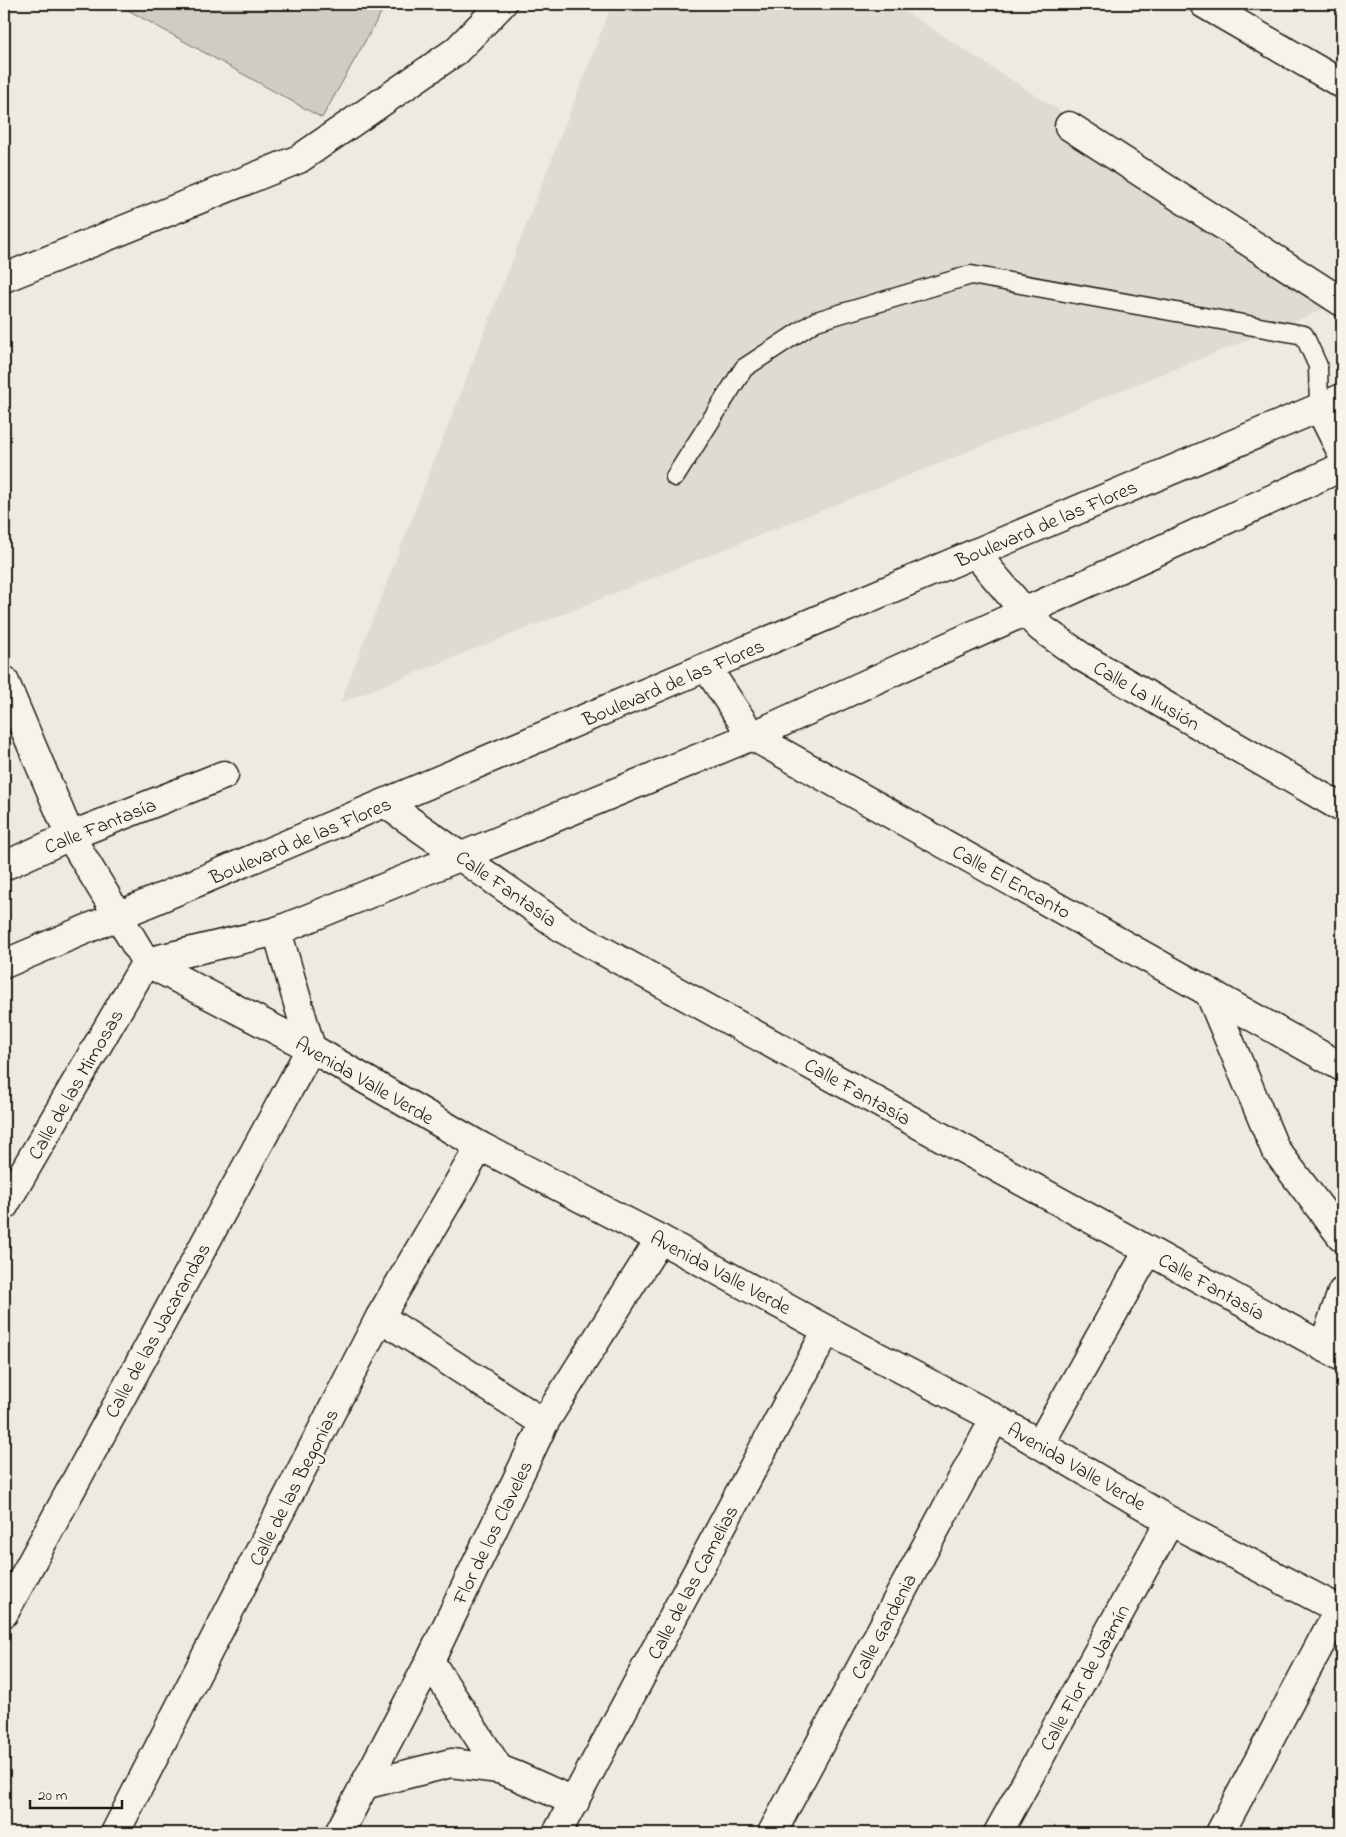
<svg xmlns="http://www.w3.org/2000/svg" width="1346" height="1837" font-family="'Indie Flower',sans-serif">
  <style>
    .built { fill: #dedbd1 }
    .green { fill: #cfccc3; stroke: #767470 }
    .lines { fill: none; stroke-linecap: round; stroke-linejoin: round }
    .lane-casing { stroke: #1c1c1c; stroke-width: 21 }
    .street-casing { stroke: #1c1c1c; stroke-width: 31 }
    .secondary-casing { stroke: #1c1c1c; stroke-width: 31 }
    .lane { stroke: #f7f3e8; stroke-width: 18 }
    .street { stroke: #f7f3e8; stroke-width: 28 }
    .secondary { stroke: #f7f3e8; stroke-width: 28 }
    .labels { text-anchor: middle; stroke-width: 4.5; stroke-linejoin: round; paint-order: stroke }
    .street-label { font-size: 20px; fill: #1c1c1c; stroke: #f7f3e8 }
  </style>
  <rect width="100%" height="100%" fill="#eeeae0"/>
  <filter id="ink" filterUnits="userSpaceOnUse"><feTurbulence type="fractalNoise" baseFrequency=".02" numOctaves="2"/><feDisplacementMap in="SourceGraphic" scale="10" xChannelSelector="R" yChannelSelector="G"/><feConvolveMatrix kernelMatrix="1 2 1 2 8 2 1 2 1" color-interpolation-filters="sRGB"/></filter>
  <g filter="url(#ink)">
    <polygon class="built" points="612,4 893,4 1342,292 1342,302 340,703"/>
    <polygon class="green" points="117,4 386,4 322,118"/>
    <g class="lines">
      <defs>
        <polyline id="lane" points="675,477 744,368 816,321 971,275 1304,335 1318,366 1319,407"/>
        <g id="street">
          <polyline points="1204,4 1342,84"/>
          <polyline points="1069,126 1342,302"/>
          <polyline points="4,278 299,159 456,51 502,4"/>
          <polyline points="975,553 1024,611 1041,628 1082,657 1342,808"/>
          <polyline points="707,668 752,736 1342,1067"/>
          <polyline points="4,680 70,836 146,962 311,1048 480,1146 660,1239 827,1330 995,1418 1170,1521 1342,1611"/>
          <polyline points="386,804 565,930 1342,1357"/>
          <polyline points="4,866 70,836 224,775"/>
          <polyline points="1209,992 1275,1149 1342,1237"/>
          <polyline points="4,1206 146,962 277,931 462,856 752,736 1342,467"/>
          <polyline points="380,1317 544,1423"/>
          <polyline points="1323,1347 1342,1292"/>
          <polyline points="1040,1444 1148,1251"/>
          <polyline points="4,1613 311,1048 277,931"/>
          <polyline points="430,1661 499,1769"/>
          <polyline points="364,1785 451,1763 499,1769 517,1776 575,1802"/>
          <polyline points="115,1833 380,1317 480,1146"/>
          <polyline points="339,1833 430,1661 544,1423 660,1239"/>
          <polyline points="557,1833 827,1330"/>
          <polyline points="772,1833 995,1418"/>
          <polyline points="998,1833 1170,1521"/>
          <polyline points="1220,1833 1339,1609"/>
        </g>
        <g id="secondary">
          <polyline points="1319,407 1342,453"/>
          <polyline points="4,964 1342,398"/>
        </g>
      </defs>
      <use href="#lane" class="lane-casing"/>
      <use href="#street" class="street-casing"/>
      <use href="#secondary" class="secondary-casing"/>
      <use href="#lane" class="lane"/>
      <use href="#street" class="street"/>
      <use href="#secondary" class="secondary"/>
    </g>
  </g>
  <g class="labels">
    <g class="street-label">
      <text transform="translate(1046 523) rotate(-23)" y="7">Boulevard de las Flores</text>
      <text transform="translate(673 682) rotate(-23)" y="7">Boulevard de las Flores</text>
      <text transform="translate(1147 695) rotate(30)" y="7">Calle La Ilusión</text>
      <text transform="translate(100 825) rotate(-22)" y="7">Calle Fantasía</text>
      <text transform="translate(300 840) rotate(-23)" y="7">Boulevard de las Flores</text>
      <text transform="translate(1012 881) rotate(29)" y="7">Calle El Encanto</text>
      <text transform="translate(507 888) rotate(35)" y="7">Calle Fantasía</text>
      <text transform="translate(365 1080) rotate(30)" y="7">Avenida Valle Verde</text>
      <text transform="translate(75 1084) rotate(-60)" y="7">Calle de las Mimosas</text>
      <text transform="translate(858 1091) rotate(29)" y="7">Calle Fantasía</text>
      <text transform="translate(721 1272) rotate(28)" y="7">Avenida Valle Verde</text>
      <text transform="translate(1212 1286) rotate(29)" y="7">Calle Fantasía</text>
      <text transform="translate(157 1330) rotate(-61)" y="7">Calle de las Jacarandas</text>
      <text transform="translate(1077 1466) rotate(30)" y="7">Avenida Valle Verde</text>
      <text transform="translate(293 1487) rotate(-63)" y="7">Calle de las Begonias</text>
      <text transform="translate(492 1532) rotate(-64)" y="7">Flor de los Claveles</text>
      <text transform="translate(692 1582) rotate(-62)" y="7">Calle de las Camelias</text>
      <text transform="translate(883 1626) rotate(-62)" y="7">Calle Gardenia</text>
      <text transform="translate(1084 1677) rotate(-61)" y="7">Calle Flor de Jazmín</text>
    </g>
  </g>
  <rect width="1346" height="1837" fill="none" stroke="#f7f3e8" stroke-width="20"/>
  <rect x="10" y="10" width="1326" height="1817" fill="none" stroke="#1c1c1c" stroke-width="2" filter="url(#ink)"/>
  <path d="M30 1800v8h92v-8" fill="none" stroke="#1c1c1c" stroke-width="2.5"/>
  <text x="38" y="1800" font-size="15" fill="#1c1c1c" stroke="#f7f3e8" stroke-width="4" paint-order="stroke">20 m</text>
</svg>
